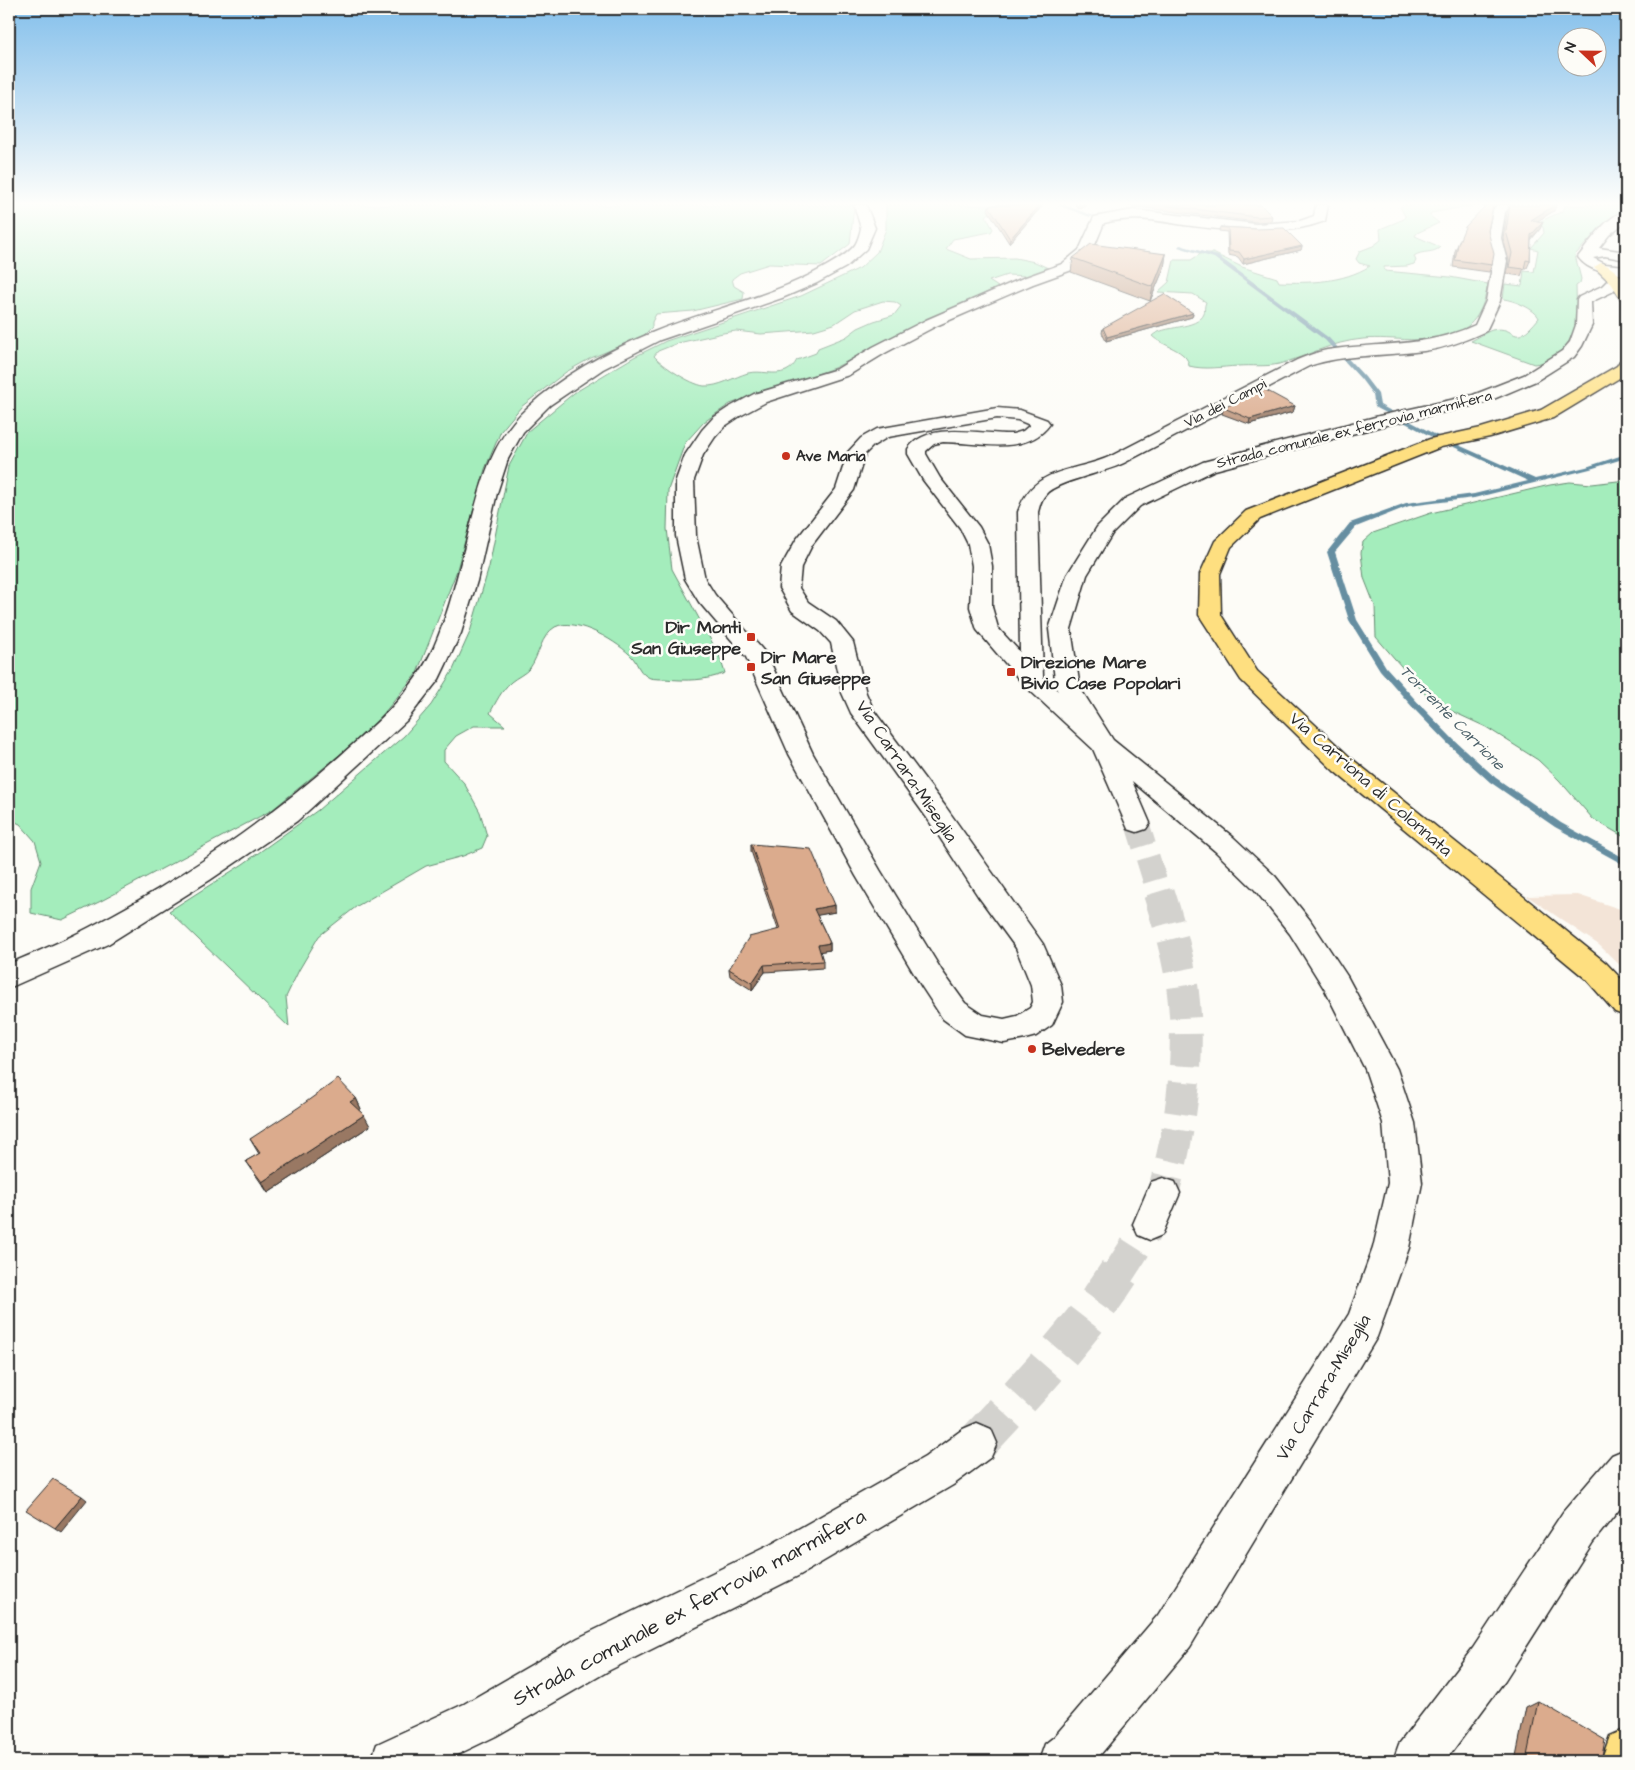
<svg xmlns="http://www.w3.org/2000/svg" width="1635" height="1770" viewBox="0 0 1635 1770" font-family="'Architects Daughter',sans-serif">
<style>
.built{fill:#f3e4d7}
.green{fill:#a4edbc;stroke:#688c74;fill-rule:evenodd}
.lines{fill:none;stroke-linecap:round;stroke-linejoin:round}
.stream{fill:#668ea1;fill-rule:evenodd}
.minor-tunnel-far2{stroke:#d3d2ce;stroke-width:24;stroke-dasharray:24 12;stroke-linecap:butt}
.minor-tunnel-far1{stroke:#d3d2ce;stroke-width:32;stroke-dasharray:32 16;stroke-linecap:butt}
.minor-tunnel{stroke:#d3d2ce;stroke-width:41;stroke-dasharray:41 21;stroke-linecap:butt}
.minor-casing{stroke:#2b2b2b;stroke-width:3}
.major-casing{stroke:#2b2b2b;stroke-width:3}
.minor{fill:#fdfcf7;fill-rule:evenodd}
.major{fill:#fedf80;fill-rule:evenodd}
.wall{fill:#bc9379;stroke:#2b2b2b}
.shaded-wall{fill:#997863;stroke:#2b2b2b}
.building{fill:#dbab8d;stroke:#2b2b2b}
.poi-dot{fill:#c8321e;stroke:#fdfcf7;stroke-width:2}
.labels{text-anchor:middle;stroke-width:5;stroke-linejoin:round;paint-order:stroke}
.far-street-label{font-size:15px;fill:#2b2b2b;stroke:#fdfcf7}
.far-poi-label{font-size:15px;font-weight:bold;fill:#2b2b2b;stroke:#fdfcf7;text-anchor:start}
.far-water-label{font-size:16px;font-style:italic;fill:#485d66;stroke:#fdfcf7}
.poi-label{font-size:18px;font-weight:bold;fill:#2b2b2b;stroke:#fdfcf7;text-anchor:start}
.street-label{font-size:18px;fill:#2b2b2b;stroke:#fdfcf7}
.near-street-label{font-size:21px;fill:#2b2b2b;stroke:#fdfcf7}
</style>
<rect width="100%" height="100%" fill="#fdfcf7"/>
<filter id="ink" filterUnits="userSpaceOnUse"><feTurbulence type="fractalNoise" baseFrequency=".02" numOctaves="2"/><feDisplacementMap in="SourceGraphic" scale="10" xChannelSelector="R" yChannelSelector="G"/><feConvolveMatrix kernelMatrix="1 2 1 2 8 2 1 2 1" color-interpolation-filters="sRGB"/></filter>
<g filter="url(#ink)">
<path class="built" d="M1578,895L1626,911V971L1599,945L1527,896Z"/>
<path class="green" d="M9,205H854L850,244L821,266L769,264L740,273L732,279L734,286L744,292L743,299L693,311L656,314L652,322V327L642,337L591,358L566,372L521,407L501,431L485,469L456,573L417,673L370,730L272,810L101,901L62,920L31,913V888L41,861L35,841L20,824L9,819Z
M886,205H999L986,216L993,229L991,232L953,239L946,249L971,259L1015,258L1035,262L1048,268L1028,276L1007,275L989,281L998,287L834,368L730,404L704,422L685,443L668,490L667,529L672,569L719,655L725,673C705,681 687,681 665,679C661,679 654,679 650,678C639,673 639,666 633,658C620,643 576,616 555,627C541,635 539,656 530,668C525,674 517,677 511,682C501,691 496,702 490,713L505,726H474L456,736L444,750V761L464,783L480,812L487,836L482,848L463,856L426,866L357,906L319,936L299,970L286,997L289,1027L169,911L243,864L318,810L404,736L431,705L453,670L470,632L489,567L509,466L528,431L574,393L634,357L666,341L801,296L860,268L877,252L886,229ZM883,301L895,302L901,306L894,315L874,321L858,328L846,337L818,348L816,353L797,360C794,365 792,368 786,371C774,376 761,370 748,373C734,377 719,387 704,386C690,384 663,366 654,356L658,351L678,343L723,333L736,331L761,334L814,330L834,324L855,310Z
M1405,205H1491L1470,206L1431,213L1430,216L1439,223L1417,233L1415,236L1440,247C1434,254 1422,250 1414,256L1416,261L1414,264L1407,266L1384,267L1385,271L1450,277L1488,284C1484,305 1478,323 1457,333C1428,346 1394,336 1363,339C1330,342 1309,356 1279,364C1266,367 1252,365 1238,366C1221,367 1205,370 1189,366C1188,350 1162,346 1152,336C1163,325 1197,330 1204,314C1205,311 1204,306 1206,302L1193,294L1158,292L1169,282L1174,260H1191L1202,253H1213L1242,267L1277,278L1279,282C1310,283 1342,283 1370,266L1359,263L1356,259L1360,251L1373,246L1381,240L1380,229L1404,219L1405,216L1400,207Z
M1566,205H1626V210L1589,240L1575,255L1581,279L1580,283L1576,286L1577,328L1565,347L1547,362L1534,364L1471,341C1478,338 1485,332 1492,330C1518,324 1511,352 1539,318C1535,309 1514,300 1503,299L1505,284L1522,286L1524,271L1534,272L1538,250L1531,248L1544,233L1543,227L1534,224L1561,212Z
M1626,480V838L1593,819L1559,780L1538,760L1486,727L1432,702L1376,637L1375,606L1364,578L1361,553L1363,542L1373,533L1431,513L1550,485L1570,482L1592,484Z"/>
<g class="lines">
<path class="stream" d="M1057,205H1064L1094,216L1090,217Z
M1180,245L1218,256L1329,338L1365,377L1378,394L1380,405L1436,435L1535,479L1586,467L1626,454V458L1590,469L1474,498L1409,506L1356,527L1335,552L1357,620L1386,667L1421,706L1454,740L1496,778L1561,823L1626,859V866L1555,827L1490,782L1448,744L1415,710L1380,670L1349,620L1327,552L1350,523L1406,503L1474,494L1528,481L1432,437L1375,407L1373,395L1361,379L1325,340L1214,258L1178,247Z"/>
<path class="minor-tunnel-far2" d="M1137,823L1159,894"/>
<path class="minor-tunnel-far1" d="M1159,893C1169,925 1179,959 1183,993C1191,1059 1181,1129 1163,1193
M1118,1274L1150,1224"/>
<path class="minor-tunnel" d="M977,1443C1027,1389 1079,1335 1119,1273"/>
<defs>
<path id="minor" d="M854,205H866L875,228L866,249L846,267L817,283L782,298L660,340L603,369L550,405L523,432L508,459L497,493L477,581L461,633L439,679L406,721L297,821L210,880L108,944L9,988V964C36,952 64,941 90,927C179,881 265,822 340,756C376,724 412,693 433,649C449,613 458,573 468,535C480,489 490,441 527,408C562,376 605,352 649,334C705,310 767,299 821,269C832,263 847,255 855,245C858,240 860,233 861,228Z
M1316,205H1328L1325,221C1279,238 1232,231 1184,225C1155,220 1133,216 1104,223L1092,252L1072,270L1033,284L936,326L885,353L849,375L766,402L740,416L725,426L715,437L703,455L694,480L696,536L705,579L715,595L767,655L813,754L880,870L942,971L965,1003L983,1015L1004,1019L1017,1016L1030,1008L1033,1002L1031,985L1016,948L978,896L927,818L851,713L842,693L831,643L820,631L792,611L779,588L781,567L796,540L836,489L848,452L861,438L877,429L997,408L1020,410L1047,420L1050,424C1027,457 976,442 943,442L934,444L926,451V454L940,478L979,527L988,544L992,566V607L998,628L1020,652L1018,512C1033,466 1073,473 1111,456L1297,360C1307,356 1317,352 1327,350C1379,342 1425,348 1475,325L1486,301L1493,261L1487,238L1493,210L1497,205H1512L1505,212L1501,238L1507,261L1500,301L1486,331C1467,340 1446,348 1424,351C1385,356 1345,354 1309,366L1124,463C1104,473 1057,481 1046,494C1041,499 1040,505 1038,512L1043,677L1058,691L1056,688L1049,629L1067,575L1097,527L1126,498L1203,462L1379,416L1473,395L1524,375L1562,351L1570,342L1576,325L1577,300L1579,297L1602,286L1611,277H1621L1623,280L1612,292L1591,302L1592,325L1582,346L1574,357L1536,381L1484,403L1382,426L1215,470L1140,506L1112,534L1087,575L1071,629L1080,688L1113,740L1233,837L1275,876L1310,920L1347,976L1397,1069L1415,1123L1422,1183L1409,1248L1377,1337L1190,1647L1095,1761H1039L1045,1744L1054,1737L1158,1615L1349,1314L1373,1248L1388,1183L1383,1123L1365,1069L1325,990L1290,934L1255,890L1215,851L1132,781L1150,823L1146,829L1137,832L1128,829L1093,749L1024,685L977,630L970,607L972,566L968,544L960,528L923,480L908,454V449C928,420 982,435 1013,434L1023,431L1030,425L1018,420L997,418L888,437L873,446L865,454L854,490L812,545L801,567L799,588L808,602L836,621L853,642L866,693L874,711L945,806L1043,944L1061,985L1063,1002L1052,1025L1036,1036L1025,1039L1004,1043L965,1035L943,1019L922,987L856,876L789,754L746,657L699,602L685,579L676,536V480L685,455L702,430L713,418L728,408L754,394L837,369L873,347L926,320L1023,278L1062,264L1079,250L1094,217L1133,210L1256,224L1300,221L1314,216Z
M1626,211V221L1609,235L1599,248L1626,252V260L1605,256L1593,258L1605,264L1626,266V274C1609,274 1589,272 1578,257C1590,242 1606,216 1626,211Z
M1163,1178L1175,1182L1180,1193L1162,1235L1150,1240L1138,1235L1133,1224L1151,1182Z
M977,1423L991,1429L997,1443L991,1457L953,1485L800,1575L610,1670L496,1736L444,1761H371L377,1744L464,1704L578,1638L770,1545L925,1457L963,1429Z
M1626,1449V1501L1593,1542L1505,1680L1445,1761H1393L1399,1744L1473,1648L1563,1512L1612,1455Z"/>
<path id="major" d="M1601,263C1609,265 1622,275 1626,284C1627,288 1626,295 1626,300L1621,299L1611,283L1594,267Z
M1626,359V374L1553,418L1490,437L1441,447L1260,519L1231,547L1220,574L1221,615L1257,671L1352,759L1606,963L1626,984V1016L1615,1012L1586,979L1334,771L1241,680L1199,615L1200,574L1215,541L1246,511L1430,439L1481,428L1541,410L1617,366L1620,361Z
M1626,1729V1761H1601L1610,1736Z"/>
</defs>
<use href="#minor" class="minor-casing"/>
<use href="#major" class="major-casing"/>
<use href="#minor" class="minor"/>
<use href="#major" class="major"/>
</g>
<path class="wall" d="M996,205H1043L1009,243L988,210L989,206Z
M1075,205H1086L1081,209Z
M1130,205H1261L1272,216L1271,221L1256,222L1129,206Z
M1486,205H1495L1493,208L1488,231L1492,265L1489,272L1453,267L1455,251L1458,244Z
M1509,206L1554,211L1537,221L1543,222L1540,229L1531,240L1530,261L1527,268H1524L1521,276L1507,274L1509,261L1503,238L1507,213Z
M1220,227L1256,229L1302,246L1301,250L1243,264L1238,257L1228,255L1227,232L1219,231Z
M1166,254L1164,268L1150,301L1071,272L1073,258Z
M1193,313L1192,317L1106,341L1102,333L1103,328Z
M1295,406L1293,412L1249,424L1222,414L1224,408Z
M751,844L835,905V912L817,915L830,943V950L820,951L823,961V968L765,972L752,990L730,976L729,969L778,929L751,851Z
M356,1098L361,1109L359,1110L370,1126L268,1193L246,1161L259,1154L250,1139Z
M1538,1701L1601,1761H1515L1526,1707Z"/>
<path class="shaded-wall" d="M1040,205H1043L1009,243L1010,239Z
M1081,205H1086L1081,209Z
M1555,205H1556L1554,211L1528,227L1531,220Z
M1543,222L1540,229L1528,242L1531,235Z
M1302,246L1301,250L1243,264L1244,259Z
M1166,254L1164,268L1150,301L1153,287Z
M1193,313L1192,317L1106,341L1107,337Z
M1295,406L1293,412L1249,424L1250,419Z
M835,905V912L814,916V909Z
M830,943V950L818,952V945Z
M764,965L765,972L752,990V983Z
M356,1098L361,1109L355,1113L350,1102Z
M364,1115L370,1126L268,1193L262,1182Z
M82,1496L87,1500L61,1532L55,1528Z"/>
<path class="building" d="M996,205H1040L1010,239L989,206Z
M1161,205H1261L1272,216L1257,217Z
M1486,205H1493L1488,231L1494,254L1492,265L1455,260L1458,244L1465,227Z
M1510,205H1555L1531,220L1543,222L1531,235L1530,261L1526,260L1524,269L1509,267L1512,253L1506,231Z
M1220,227L1256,229L1284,228L1302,246L1244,259L1239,252L1229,251L1228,228Z
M1091,244L1166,254L1153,287L1073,258Z
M1164,294L1193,313L1107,337L1103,328Z
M1262,388L1295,406L1250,419L1224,408Z
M751,844L811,849L835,905L814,909L830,943L818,945L823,961L764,965L752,983L729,969L749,937L780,929Z
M338,1079L356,1098L350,1102L364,1115L262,1182L246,1161L260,1153L250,1139L299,1107Z
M53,1479L82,1496L55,1528L26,1510Z
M1538,1701L1605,1740L1601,1761H1526Z"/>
</g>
<linearGradient id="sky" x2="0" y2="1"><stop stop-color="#83bfeb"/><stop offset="0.45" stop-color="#fefefb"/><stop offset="1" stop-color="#fefefb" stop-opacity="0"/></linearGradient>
<rect width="1635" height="453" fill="url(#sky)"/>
<g class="poi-dot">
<circle cx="786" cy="456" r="5"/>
<rect x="746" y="632" width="10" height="10" rx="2.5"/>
<rect x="746" y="662" width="10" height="10" rx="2.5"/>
<rect x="1006" y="667" width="10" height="10" rx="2.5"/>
<circle cx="1032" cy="1049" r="5"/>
</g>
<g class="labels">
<g class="far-street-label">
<text transform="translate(1225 403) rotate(-27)" y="5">Via dei Campi</text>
<text transform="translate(1354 429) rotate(-14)" y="5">Strada comunale ex ferrovia marmifera</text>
</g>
<g class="far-poi-label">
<text x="796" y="461">Ave Maria</text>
</g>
<g class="far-water-label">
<text transform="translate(1453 717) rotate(45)" y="6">Torrente Carrione</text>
</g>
<g class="poi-label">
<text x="741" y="633" text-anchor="end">Dir Monti<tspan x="741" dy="21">San Giuseppe</tspan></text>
<text x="761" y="663">Dir Mare<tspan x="761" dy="21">San Giuseppe</tspan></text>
<text x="1021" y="668">Direzione Mare<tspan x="1021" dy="21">Bivio Case Popolari</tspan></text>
<text x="1042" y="1055">Belvedere</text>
</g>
<g class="street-label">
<text transform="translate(907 771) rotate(56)" y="6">Via Carrara-Miseglia</text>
<text transform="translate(1371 784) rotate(41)" y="6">Via Carriona di Colonnata</text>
<text transform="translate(1323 1387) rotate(-59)" y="6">Via Carrara-Miseglia</text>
</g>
<g class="near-street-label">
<text transform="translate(689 1607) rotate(-28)" y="7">Strada comunale ex ferrovia marmifera</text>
</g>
</g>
<rect width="1635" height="1770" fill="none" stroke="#fdfcf7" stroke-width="30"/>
<rect x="15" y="15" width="1605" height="1740" fill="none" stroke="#2b2b2b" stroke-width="2" filter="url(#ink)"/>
<g transform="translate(1582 52) rotate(292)"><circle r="24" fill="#fdfcf7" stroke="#a9a8a5"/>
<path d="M0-4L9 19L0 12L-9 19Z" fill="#c8321e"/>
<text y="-8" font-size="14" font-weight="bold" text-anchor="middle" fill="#2b2b2b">N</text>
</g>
</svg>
